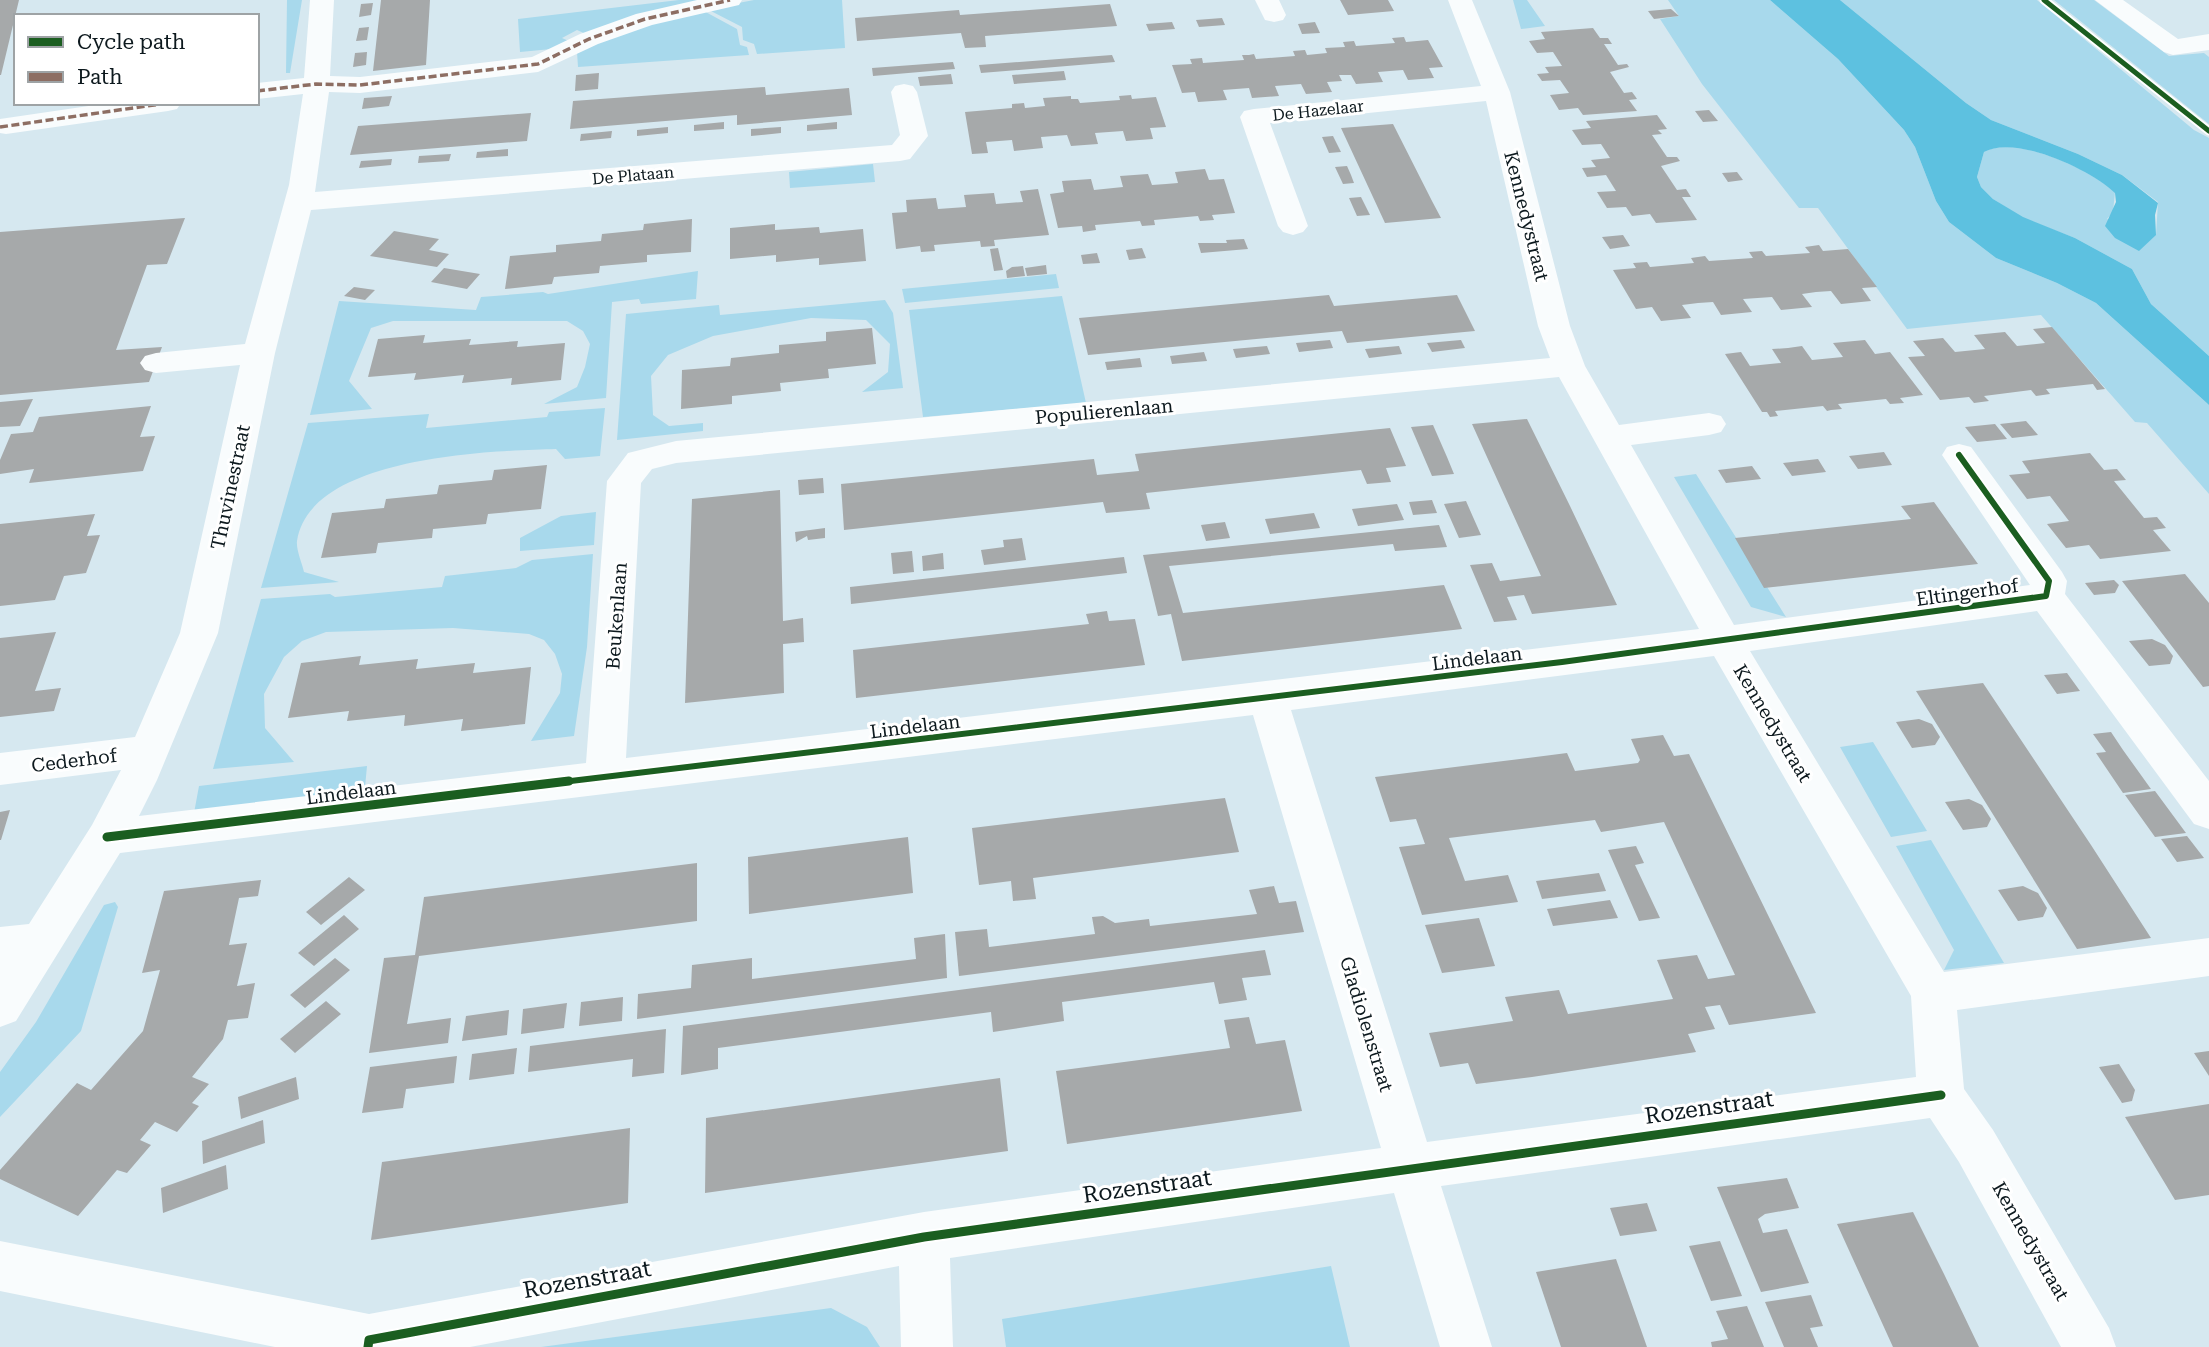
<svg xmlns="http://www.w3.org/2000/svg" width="2209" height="1347" viewBox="0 0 2209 1347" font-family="'Roboto Serif',serif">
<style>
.green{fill:#a8d9ec}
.water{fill:#5dc1e0}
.building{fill:#a6a9aa}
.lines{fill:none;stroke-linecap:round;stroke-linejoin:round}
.minor{fill:#f9fcfd;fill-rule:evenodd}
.quiet{stroke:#8d6e63;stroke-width:3.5;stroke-dasharray:8 3.5;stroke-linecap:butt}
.cycleway-far2-casing{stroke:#fff;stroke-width:9}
.cycleway-far1-casing{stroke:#fff;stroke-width:10}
.cycleway-casing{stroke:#fff;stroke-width:13}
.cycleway-far2{stroke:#1b5e20;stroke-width:5}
.cycleway-far1{stroke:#1b5e20;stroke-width:6}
.cycleway{stroke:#1b5e20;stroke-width:9}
.labels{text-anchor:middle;stroke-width:6;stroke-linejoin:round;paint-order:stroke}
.far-street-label{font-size:16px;fill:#0d191e;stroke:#fff}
.street-label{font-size:19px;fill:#0d191e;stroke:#fff}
.near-street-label{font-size:23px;fill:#0d191e;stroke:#fff}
</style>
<rect width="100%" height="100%" fill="#d6e8f0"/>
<path class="green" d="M287,0H302L290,73H286Z
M679,0H719L588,35L577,30L562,38L573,43L562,48L520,52L518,19Z
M754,0H842L845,48L757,54L754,44L743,40L742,27L707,9Z
M1513,0H1527L1545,26L1521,29Z
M1668,0H1770L1838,59L1904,130L1915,147L1936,201L1949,222L1996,258L2057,283L2096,303L2209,405V494L2147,423L2135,422L2041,315L1907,329L1818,208H1799L1702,84L1660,19L1679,16Z
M1840,0H2037L2194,130L2209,138V356L2151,304L2132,269L2075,238L2023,218L1993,199L1981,187L1977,177L1984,152C2015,134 2091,170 2115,192L2113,212L2107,219L2156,235L2158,202L2122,175L2078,154L1991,120L1966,103Z
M2054,0H2094L2169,56L2204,53L2209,57V124Z
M702,10L737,29L740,45L747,47L749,55L578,67L577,52L601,38Z
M873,164L875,182L790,188L789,172Z
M698,271L696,299L641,304L639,299L612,302L606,398L544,404L577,387L585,367L590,344L583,331L567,321H393L371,328L349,381L372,409L310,415L339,301L476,310L481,297L543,292L548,294Z
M1056,274L1059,288L905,303L902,289Z
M1062,296L1086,403L923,417L909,310Z
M885,300L893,313L903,388L862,392L888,372L890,344L866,320L811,318L713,336L668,355L651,376L653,415L669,426L703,423V431L617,440L626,314L719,305L720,315Z
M605,408L600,456L565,459L556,449C490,451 310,456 297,541C296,550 302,563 304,572L339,582L261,588L308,423L429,414L426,428L547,417L549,412Z
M1696,474L1786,617L1751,607L1674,477Z
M596,512L594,545L520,551V538L561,516Z
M593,554L587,647L574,736L531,741L560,693L562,674L555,654L544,640L529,634L453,628L326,632L302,641L284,657L264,694L265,728L294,762L213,769L261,599L330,594L335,597L442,587L445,576L516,568L532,560Z
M1873,742L1927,831L1891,837L1840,747Z
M367,766L365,787L351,796L194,813L199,786Z
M1931,840L2004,963L1944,970L1954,950L1896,846Z
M115,902L118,907L81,1031L0,1117V1072L36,1022L104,905Z
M1331,1266L1350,1347H1006L1002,1319Z
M831,1308L867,1327L880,1347H541Z"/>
<path class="water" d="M1770,0H1840L1966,103L1991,120L2078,154L2122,175L2158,203L2155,215L2156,235L2139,251L2115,238L2105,226L2116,202L2115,193C2091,170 2015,134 1984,152L1977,177L1981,187L1993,199L2023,217L2075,238L2132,269L2151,304L2209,356V405L2096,303L2057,283L1996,258L1949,222L1936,201L1915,147L1904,130L1838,59Z"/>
<path class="building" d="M0,0H19L1,75H0Z
M381,0H430L426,65L373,71Z
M1340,0H1388L1394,11L1348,15Z
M373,3L371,15L359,17L361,4Z
M1110,4L1117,26L985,36L986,47L965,48L961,33L857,41L855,18L959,10L960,15Z
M1671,9L1679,16L1654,19L1648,11Z
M1222,18L1225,25L1199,27L1196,20Z
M1172,22L1175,29L1149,31L1146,24Z
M1315,22L1320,33L1302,34L1298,24Z
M369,27L367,40L356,41L359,28Z
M1593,28L1600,38H1608L1612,44H1604L1618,65L1627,64L1629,67L1610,72L1624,93L1632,92L1635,96L1637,99L1629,100L1637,111L1583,115L1578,108L1559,110L1550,95L1569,93L1560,80L1542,81L1537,74L1549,73L1545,67L1562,66L1553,52L1537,53L1529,41L1545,39L1541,32Z
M1404,37L1406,42L1428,40L1443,67L1429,68L1434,78L1408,80L1403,70L1390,71L1378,72L1383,82L1356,84L1351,75H1339L1342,81L1327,82L1332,92L1306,94L1301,84L1275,86L1279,96L1252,98L1249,88L1223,90L1227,100L1198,102L1195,92L1182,93L1172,65L1192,64L1190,59L1202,58L1203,63L1244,60L1242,55H1249L1254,54L1256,59L1295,56L1293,51L1305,50L1307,55L1327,53L1325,48L1345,47L1343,42L1354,41L1356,46L1395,43L1392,38Z
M367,52L366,65L353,67L355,53Z
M1112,55L1115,62L981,73L979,65Z
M953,62L955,69L873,76L872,68Z
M1064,71L1066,80L1014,84L1012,75Z
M599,73L598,89L575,91L576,75Z
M951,74L953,84L920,86L918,77Z
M765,87L766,95L849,88L852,115L737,125V115L570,129L573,101Z
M1131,95L1132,99L1156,97L1166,127L1150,128L1153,139L1126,141L1123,131L1095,133L1098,144L1071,146L1067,135L1041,137L1043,148L1014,151L1012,140L986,142L988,153L972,154L965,112L1012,108V104L1024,103L1025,108L1045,106L1043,98L1071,96V99H1078L1080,103L1120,100L1119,96Z
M392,96L389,106L362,109L364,98Z
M1709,110L1718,121L1703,122L1695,111Z
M531,113L527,141L350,155L358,126Z
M1657,115L1667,129L1658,130L1662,134L1652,135L1667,157H1677L1680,161L1661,166L1677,190L1686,189L1691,197H1682L1697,220L1656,223L1650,214L1632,216L1626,207L1607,208L1597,192L1616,191L1606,175L1587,177L1582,168L1596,167L1591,160L1610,158L1601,144L1582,145L1572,130L1591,128L1586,121Z
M724,122V129L694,131V125Z
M837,122V129L807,131V125Z
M1393,124L1432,201L1441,218L1385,223L1341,128Z
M668,127V133L637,136V130Z
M781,127V133L751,136V129Z
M612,131L611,138L580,141L581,134Z
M1333,136L1341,152L1329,153L1322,137Z
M508,149V156L476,158L477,152Z
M451,154L449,161L418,163L419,156Z
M392,159L391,165L359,168L361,161Z
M1347,166L1351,175L1354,183L1343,184L1335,167Z
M1205,169L1209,180L1224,179L1235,213L1212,215L1214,220L1200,221L1198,216L1154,220L1155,225L1142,226L1140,221L1095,225L1096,230L1083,232L1082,226L1058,228L1050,194L1064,192L1062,181L1091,179L1094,190L1123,187L1120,176L1148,174L1152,185L1166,184L1178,183L1175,172Z
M1737,172L1743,180L1728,182L1722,173Z
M1038,189L1049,235L994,240L995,246L981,247L980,241L934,245L935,251L921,252L920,246L896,249L892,213L907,212L906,200L936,198L938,209L966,207L964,195L994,193L996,204L1023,202L1020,191Z
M1361,197L1370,215L1357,216L1349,198Z
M185,218L167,264L147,265L116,350L162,347L149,382L0,395V232Z
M692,219L691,252L647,255V262L600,266L599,273L554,277L552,284L505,289L510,256L556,252V245L601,241L602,234L643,230L644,224Z
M775,224V230L819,227L820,233L863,229L866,261L819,265V258L776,262V255L730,259V228Z
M394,231L439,239L429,250L449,254L437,267L370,256Z
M1623,235L1630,246L1610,249L1602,237Z
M1244,239L1248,249L1201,253L1198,243H1227L1226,240Z
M1819,245L1823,251L1848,249L1877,287L1862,288L1871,301L1841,304L1831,291L1816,292L1802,294L1812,307L1781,310L1772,297L1743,299L1752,312L1721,315L1713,302L1698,303L1682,305L1691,318L1661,321L1652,307L1636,309L1613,270L1636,268L1633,263L1647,262L1650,267L1694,263L1691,258L1705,256L1709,261L1753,258L1749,252L1762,251L1766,256L1810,253L1805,247Z
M998,248L1003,270L994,271L990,249Z
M1142,248L1146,258L1129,260L1126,250Z
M1097,253L1100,263L1083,264L1081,255Z
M1046,265L1047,274L1027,276L1025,268Z
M1023,266L1025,276L1007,278L1006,271L1012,267Z
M444,268L480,274L467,289L431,282Z
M354,287L375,290L365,300L344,296Z
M1329,295L1334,306L1457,295L1475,331L1347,343L1342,331L1088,355L1079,318Z
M2052,327L2105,389L2097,390L2093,384L2046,389L2050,394L2036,396L2031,390L1984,396L1989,401L1974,403L1969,397L1940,400L1908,357L1925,356L1913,341L1943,338L1955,352L1985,349L1974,335L2005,332L2017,346L2045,343L2033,329Z
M872,328L876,364L828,369L829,378L780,383L781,391L732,396V404L681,409L682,370L730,366L731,358L779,353V345L826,341V332Z
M425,335L423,343L471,339L469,345L518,341L517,347L565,343L561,380L511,385L512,378L462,383L464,375L414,380L416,373L368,377L378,339Z
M1330,340L1333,348L1299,352L1296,343Z
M1461,340L1465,348L1432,352L1427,343Z
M1865,340L1875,354L1890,352L1923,395L1900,398L1904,403L1890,404L1886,399L1838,404L1842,409L1831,410L1827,411L1823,406L1775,411L1778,416L1770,417L1767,412H1762L1725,354L1741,352L1750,366L1781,363L1772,349L1788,348L1802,346L1812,360L1843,357L1833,343Z
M1267,346L1270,354L1236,358L1233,349Z
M1399,346L1402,354L1369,358L1365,349Z
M1204,352L1207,361L1172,364L1170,356Z
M1140,358L1142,367L1107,370L1105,362Z
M33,399L20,426L0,427V402Z
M151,406L140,437L155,436L143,471L29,483L34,469L0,474V460L11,434L33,432L39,417Z
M1527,419L1570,506L1617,605L1532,614L1524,595L1507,597L1517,620L1494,622L1470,565L1492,563L1500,581L1541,576L1472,424Z
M2026,421L2038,435L2012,438L2000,424Z
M1995,424L2007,439L1977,442L1965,427Z
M1433,425L1447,457L1454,474L1432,476L1411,427Z
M1390,428L1406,466L1386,468L1391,482L1367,484L1361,470L1146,493L1150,509L1106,513L1103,502L844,530L841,484L1094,459L1097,475L1139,471L1135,454Z
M1884,452L1892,465L1858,469L1849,456Z
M2090,453L2104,470L2117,469L2126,480L2114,481L2144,518L2157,517L2166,528L2153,530L2171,551L2100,559L2089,545L2066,548L2047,524L2069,521L2050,496L2027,499L2009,475L2030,473L2022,461Z
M1818,459L1826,472L1792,476L1783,463Z
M547,465L541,509L488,514L486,524L433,529L432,538L378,543L376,553L321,558L332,513L384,508L386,499L437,494L439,485L492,480L494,470Z
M1752,466L1761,479L1726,483L1718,470Z
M823,478L824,493L799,495L798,480Z
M780,490L783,621L803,618L804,642L783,644L784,693L685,703L692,499Z
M1432,500L1437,513L1413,515L1409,502Z
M1466,501L1473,517L1481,535L1459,538L1444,504Z
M1934,502L1978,564L1764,588L1735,538L1911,519L1901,506Z
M1397,504L1404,520L1358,526L1352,509Z
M1314,513L1320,528L1270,534L1265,519Z
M95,514L87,536L100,535L86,573L64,576L55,600L0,606V524Z
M1225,522L1230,538L1206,541L1201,525Z
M1439,525L1447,547L1395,551L1393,544L1169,566L1183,613L1444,585L1462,629L1182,661L1171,614L1158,616L1143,555Z
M825,528V538L808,540L807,536L796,542L795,532Z
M1022,538L1026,560L984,565L981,550L1004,547L1003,540Z
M912,551L914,572L893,574L891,553Z
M943,553L944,569L923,571L922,556Z
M1124,557L1127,573L851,604L850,587Z
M2185,574L2209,603V686L2203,687L2122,581Z
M2114,580L2119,585L2115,593L2094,595L2085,583Z
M1107,611L1109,621L1135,619L1145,665L856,698L853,650L1089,624L1086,614Z
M56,632L35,691L61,688L54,711L0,717V638Z
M2152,639L2165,645L2173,656L2170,664L2149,666L2129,641Z
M361,656L359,665L418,659L416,669L475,663L473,673L531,667L525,724L461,731L463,719L404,726L405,715L347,721L349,711L288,718L301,663Z
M2067,673L2080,691L2057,694L2044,675Z
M1983,683L2091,845L2151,938L2077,949L1916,691Z
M1919,719L1932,724L1940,737L1935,745L1912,748L1896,722Z
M2111,732L2123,750L2151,789L2123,793L2096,753L2106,752L2093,734Z
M1663,735L1674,756L1689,754L1816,1013L1729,1025L1720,1005L1705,1007L1715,1029L1688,1034L1696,1052L1532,1077L1476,1084L1468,1063L1440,1067L1429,1033L1513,1021L1505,997L1559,990L1568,1014L1673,999L1657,960L1697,955L1708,979L1735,975L1664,822L1601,832L1595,820L1449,838L1465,881L1508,875L1518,902L1422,915L1399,847L1425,844L1416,819L1390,822L1375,777L1567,753L1575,771L1638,763L1640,760L1631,739Z
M2155,791L2186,833L2155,837L2125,795Z
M1225,798L1239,852L1033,878L1036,899L1013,901L1011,881L979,885L972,828Z
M1969,799L1982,805L1991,819L1987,827L1963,830L1945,802Z
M10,810L1,840H0V812Z
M2187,836L2204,858L2177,862L2161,839Z
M908,837L913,893L749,914L748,857Z
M1636,846L1644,863L1635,865L1660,918L1639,921L1608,850Z
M697,863V921L419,956L407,1024L451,1018L448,1043L369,1053L384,958L415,955L424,897Z
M1599,873L1606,891L1542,899L1536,881Z
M349,877L365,890L321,925L306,912Z
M261,880L258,896L239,898L229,945L247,943L237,986L255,983L248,1018L228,1020L223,1039L192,1077L209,1084L192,1103L199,1106L177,1132L155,1122L140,1140L151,1145L127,1173L117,1170L78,1216L0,1179V1170L77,1083L91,1090L143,1031L160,970L142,973L164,891Z
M1274,886L1279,903L1296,901L1304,932L959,976L955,932L987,929L989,947L1095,934L1092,917L1103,916L1115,923L1149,919L1150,926L1257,914L1249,890Z
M2023,886L2038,893L2047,908L2043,917L2018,921L1998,890Z
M1610,900L1618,918L1553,926L1547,909Z
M344,915L359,929L314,966L298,953Z
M1479,918L1495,966L1442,973L1425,925Z
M945,934L947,978L637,1019L638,994L691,988L692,965L752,958V979L916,959L914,938Z
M1265,950L1271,975L1242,978L1247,1000L1219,1004L1214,982L1115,995L1062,1002L1064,1021L993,1032L991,1012L718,1048V1069L681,1075L683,1026Z
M335,958L350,970L305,1008L290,995Z
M623,997L622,1021L579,1026L581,1002Z
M326,1001L341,1014L295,1053L280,1039Z
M567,1003L564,1028L521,1034L523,1009Z
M509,1010L507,1035L462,1041L466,1016Z
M1249,1017L1256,1044L1285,1040L1302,1111L1067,1144L1056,1071L1230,1048L1224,1020Z
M666,1029L664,1073L632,1077L633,1059L528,1072L530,1046Z
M517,1048L514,1074L469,1080L472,1054Z
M2209,1051V1076L2194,1053Z
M457,1056L454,1083L406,1089L403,1108L362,1113L370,1067Z
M2119,1064L2135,1090L2132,1101L2122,1103L2099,1067Z
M296,1077L299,1099L241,1119L238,1097Z
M1000,1078L1008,1151L705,1193L706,1118Z
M2209,1104V1195L2175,1200L2125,1117Z
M263,1120L265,1143L203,1164L202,1141Z
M630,1128L628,1203L371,1240L382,1162Z
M226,1165L228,1189L163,1213L161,1188Z
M1787,1178L1799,1208L1765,1214L1758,1219L1763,1233L1787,1229L1809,1283L1761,1292L1717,1187Z
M1647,1203L1657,1231L1620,1236L1610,1208Z
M1913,1212L1944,1274L1979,1347H1893L1837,1224Z
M1720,1241L1742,1296L1711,1301L1689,1246Z
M1616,1259L1647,1347H1561L1536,1272Z
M1811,1295L1823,1326L1810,1328L1818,1347H1784L1765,1302Z
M1747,1306L1764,1347H1712L1711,1342L1728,1339L1716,1311Z"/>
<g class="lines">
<path class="minor" d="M310,0H334L330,76L360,77L532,57L580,34L636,14L697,0H742L739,5L652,25L598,44L538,72L360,93L329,92L315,192L892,145L900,135L891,92L895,86L904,84L913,86L917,92L928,136L910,159L900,161L311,210L275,353L218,633L157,780L139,816L586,763L607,481L628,453L676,441L1550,358L1538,326L1486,101L1270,123L1308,226L1303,232L1293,235L1283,232L1278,226L1240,117L1244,111L1254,109L1481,86L1448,0H1472L1510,92L1570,326L1585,366L1619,425L1709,413L1721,416L1726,424L1721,432L1709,435L1631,445L1734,625L2030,585L1942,455L1947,447L1959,444L1971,447L2062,572L2067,581L2065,594L2209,781V829L2194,824L2037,611L1750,651L1944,972L2209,938V976L1957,1010L1964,1089L1993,1130L2109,1328L2116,1347H2061L1959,1162L1930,1118L1441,1186L1492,1347H1440L1394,1193L950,1258L953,1347H901L899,1266L470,1347H275L0,1291V1241L369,1314L924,1212L1381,1148L1253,715L120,853L16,1021L0,1027V927L29,924L92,825L121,770L0,785V753L135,737L180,633L240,365L156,373L145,370L140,363L145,356L156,353L245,344L289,185L303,94L257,99V83L304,78ZM1559,377L1699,629L626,758L641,483L652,469L676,463ZM1714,656L1911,996L1916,1077L1427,1142L1291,710Z
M1255,0H1279L1286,15L1283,20L1274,22L1265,20Z
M2095,0H2123L2178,39L2209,34V50L2173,55L2164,52Z
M109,103H181L177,109L168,111L6,134L0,133V119Z"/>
<path class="quiet" d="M257,91L316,84L360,85L538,64L589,39L645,19L730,0
M0,127L168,103"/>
<defs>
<path id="cycleway-far2" d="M2044,0L2209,131"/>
<path id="cycleway-far1" d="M554,783L1562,662L2046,596L2049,581L1959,455"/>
<path id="cycleway" d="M107,837L569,781
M368,1347L369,1340L924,1237L1941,1095"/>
</defs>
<use href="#cycleway-far2" class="cycleway-far2-casing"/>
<use href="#cycleway-far1" class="cycleway-far1-casing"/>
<use href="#cycleway" class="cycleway-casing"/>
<use href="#cycleway-far2" class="cycleway-far2"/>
<use href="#cycleway-far1" class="cycleway-far1"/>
<use href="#cycleway" class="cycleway"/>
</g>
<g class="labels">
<g class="far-street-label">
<text transform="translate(1318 110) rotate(-6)" y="6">De Hazelaar</text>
<text transform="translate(633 175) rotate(-5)" y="6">De Plataan</text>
</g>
<g class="street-label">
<text transform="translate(1527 216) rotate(76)" y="7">Kennedystraat</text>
<text transform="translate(1104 411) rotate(-5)" y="7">Populierenlaan</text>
<text transform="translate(230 487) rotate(-78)" y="7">Thuvinestraat</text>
<text transform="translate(1967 592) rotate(-8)" y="7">Eltingerhof</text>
<text transform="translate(616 616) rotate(-86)" y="7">Beukenlaan</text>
<text transform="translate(1477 658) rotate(-7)" y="7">Lindelaan</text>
<text transform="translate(1773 723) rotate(59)" y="7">Kennedystraat</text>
<text transform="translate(915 726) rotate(-7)" y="7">Lindelaan</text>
<text transform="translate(74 760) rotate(-7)" y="7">Cederhof</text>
<text transform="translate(351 792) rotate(-7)" y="7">Lindelaan</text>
<text transform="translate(1367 1024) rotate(73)" y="7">Gladiolenstraat</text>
<text transform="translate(2031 1241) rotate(60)" y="7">Kennedystraat</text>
</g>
<g class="near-street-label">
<text transform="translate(1709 1107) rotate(-8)" y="8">Rozenstraat</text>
<text transform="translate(1147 1186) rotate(-8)" y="8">Rozenstraat</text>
<text transform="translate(587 1279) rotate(-10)" y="8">Rozenstraat</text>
</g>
</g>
<rect x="14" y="14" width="245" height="91" fill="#ffffff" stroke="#9ea3a5" stroke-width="2"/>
<rect x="28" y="37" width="35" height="10" fill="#1b5e20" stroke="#9ea3a5" stroke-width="2"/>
<text x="77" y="49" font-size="21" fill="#0d191e">Cycle path</text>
<rect x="28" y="72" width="35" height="10" fill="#8d6e63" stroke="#9ea3a5" stroke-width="2"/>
<text x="77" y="84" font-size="21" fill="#0d191e">Path</text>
</svg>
